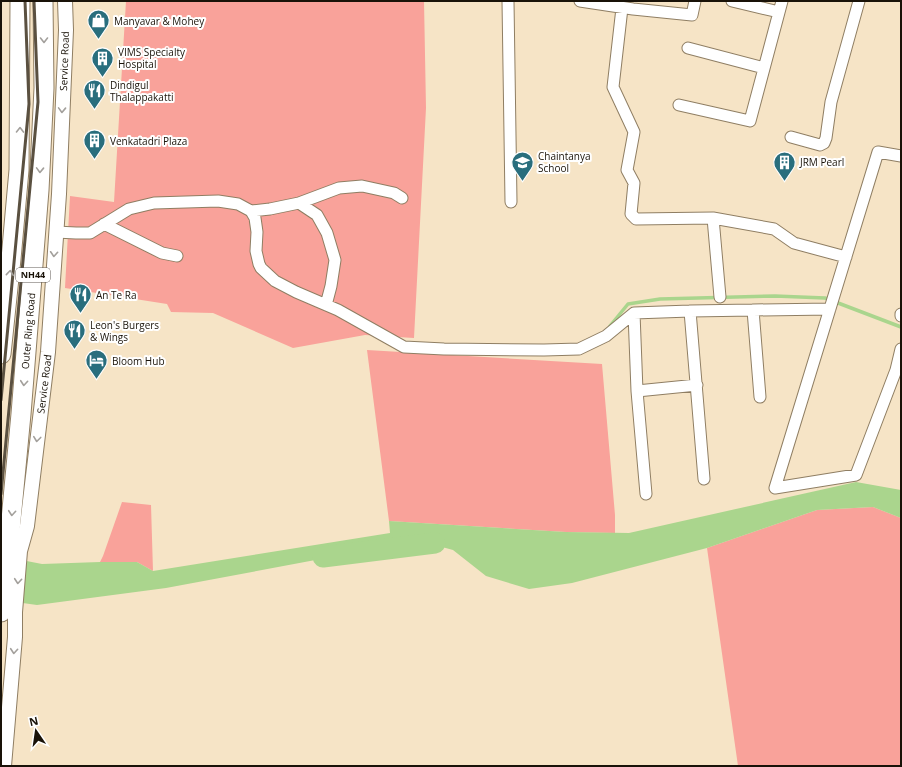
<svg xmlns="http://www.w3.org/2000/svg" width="902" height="767" viewBox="0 0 902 767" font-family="'Open Sans',sans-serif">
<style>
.green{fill:#f9a29a}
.water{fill:#aad58d}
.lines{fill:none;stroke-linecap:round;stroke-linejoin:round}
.stream{stroke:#aad58d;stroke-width:3.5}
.river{stroke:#aad58d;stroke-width:21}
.minor-casing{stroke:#8f7e63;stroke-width:13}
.tertiary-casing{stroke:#8f7e63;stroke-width:16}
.trunk-casing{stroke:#8f7e63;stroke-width:21}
.minor{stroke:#fff;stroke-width:11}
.tertiary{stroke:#fff;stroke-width:14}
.trunk{stroke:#fff;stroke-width:19}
.rail{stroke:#5a5040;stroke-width:3}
.oneway{stroke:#a3a09c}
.labels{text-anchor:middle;stroke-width:4;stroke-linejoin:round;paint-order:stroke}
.shield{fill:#fff;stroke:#5e5952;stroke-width:1}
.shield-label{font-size:9px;font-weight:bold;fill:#191208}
.poi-label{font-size:10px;fill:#191208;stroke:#fff;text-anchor:start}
.street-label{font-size:10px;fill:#191208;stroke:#fff}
</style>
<rect width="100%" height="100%" fill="#f6e4c6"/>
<path class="green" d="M126,1H424L426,108L414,338L365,335L293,348L213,313L171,312L167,304L65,288L70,196L114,202Z
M367,350L602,364L615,515V533L566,532L389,521Z
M122,502L151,505L153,571L137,562H100L103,556Z
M873,507L901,518V766H738L707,548L817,510Z"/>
<path class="water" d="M856,482L901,490V518L873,507L817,510L707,548L572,583L529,589L486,576L453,550L431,544L374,549L166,588L37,605L1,600V556L42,564L100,562H137L153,571L390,533L389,521L566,532L629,533Z"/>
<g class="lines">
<path class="stream" d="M610,326L628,304L660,299L775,296L825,298L901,327"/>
<path class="river" d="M323,557L435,543"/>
<defs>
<path id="minor" d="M508,1L511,202
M580,1L633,9L692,15L695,1
M732,1L779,12
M622,8L613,87L634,132L627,170L634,183L631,214L636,219L713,218L720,297
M688,48L764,68
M679,105L750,121L782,1
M791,137L820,145L824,143L826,138L831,102L859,1
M901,156L878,152L775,488L856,475L896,370L901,349
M299,203L317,215L327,233L335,260L331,286L326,305
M251,211L270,209L299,203L339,188L362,186L394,193L402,198
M713,218L774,229L794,243L846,257
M104,224L162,253L177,256
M56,232L76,233H90L129,209L154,203L218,201L238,204L251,211L255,218L257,232L256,251L259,264L261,268L275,281L296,292L338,310L404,347L444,349L544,350L579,349L606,336L634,313
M753,310L760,397
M901,314V316
M637,391L697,385
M704,479L690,311L753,310L830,309
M646,494L637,391L634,313L690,311"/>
<path id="tertiary" d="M4,766L15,637V612L20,551L27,526L48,352L59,194L66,30L65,1"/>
<path id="trunk" d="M1,354L11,259L19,170L20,1
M1,612L9,541L21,414L39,190L44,88L43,1"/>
</defs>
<use href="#minor" class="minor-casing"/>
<use href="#tertiary" class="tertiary-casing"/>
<use href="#trunk" class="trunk-casing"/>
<use href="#minor" class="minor"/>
<use href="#tertiary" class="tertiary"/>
<use href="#trunk" class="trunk"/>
<path class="rail" d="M1,400L29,104L25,1
M1,494L38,102L34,1"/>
</g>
<defs><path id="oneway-chevron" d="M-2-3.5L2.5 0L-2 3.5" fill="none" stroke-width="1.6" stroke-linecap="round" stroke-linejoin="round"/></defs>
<g class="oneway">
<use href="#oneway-chevron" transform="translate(44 40) rotate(90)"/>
<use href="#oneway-chevron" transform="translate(62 110) rotate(92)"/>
<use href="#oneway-chevron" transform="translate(20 130) rotate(-89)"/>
<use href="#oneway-chevron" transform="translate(40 170) rotate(92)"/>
<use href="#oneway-chevron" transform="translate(54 254) rotate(94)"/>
<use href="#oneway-chevron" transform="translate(10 273) rotate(-84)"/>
<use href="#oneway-chevron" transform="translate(24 383) rotate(95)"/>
<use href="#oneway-chevron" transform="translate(37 439) rotate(97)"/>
<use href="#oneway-chevron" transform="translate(12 513) rotate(95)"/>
<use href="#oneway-chevron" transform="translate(18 581) rotate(95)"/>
<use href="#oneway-chevron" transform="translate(14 651) rotate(95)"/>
</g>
<defs>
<symbol id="shop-pin" viewBox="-11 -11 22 30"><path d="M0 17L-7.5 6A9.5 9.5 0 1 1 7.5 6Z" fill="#296e7d" stroke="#fff"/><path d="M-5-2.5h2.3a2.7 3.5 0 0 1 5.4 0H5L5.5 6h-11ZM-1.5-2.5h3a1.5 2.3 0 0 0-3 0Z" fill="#fff"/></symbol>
<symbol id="building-pin" viewBox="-11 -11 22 30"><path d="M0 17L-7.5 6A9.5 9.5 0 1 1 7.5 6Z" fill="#296e7d" stroke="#fff"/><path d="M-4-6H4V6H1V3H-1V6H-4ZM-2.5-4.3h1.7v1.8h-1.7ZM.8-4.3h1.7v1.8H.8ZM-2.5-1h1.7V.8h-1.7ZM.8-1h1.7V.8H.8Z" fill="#fff"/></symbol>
<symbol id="restaurant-pin" viewBox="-11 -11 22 30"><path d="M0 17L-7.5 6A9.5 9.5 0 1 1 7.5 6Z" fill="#296e7d" stroke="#fff"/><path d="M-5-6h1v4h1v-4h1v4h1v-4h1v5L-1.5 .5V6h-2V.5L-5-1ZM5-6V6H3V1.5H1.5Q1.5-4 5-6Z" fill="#fff"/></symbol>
<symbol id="school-pin" viewBox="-11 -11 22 30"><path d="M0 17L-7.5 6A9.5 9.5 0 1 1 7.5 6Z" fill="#296e7d" stroke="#fff"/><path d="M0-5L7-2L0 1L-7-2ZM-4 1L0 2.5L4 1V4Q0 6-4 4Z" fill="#fff"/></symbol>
<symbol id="hotel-pin" viewBox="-11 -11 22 30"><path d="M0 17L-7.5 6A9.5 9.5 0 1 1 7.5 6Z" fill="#296e7d" stroke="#fff"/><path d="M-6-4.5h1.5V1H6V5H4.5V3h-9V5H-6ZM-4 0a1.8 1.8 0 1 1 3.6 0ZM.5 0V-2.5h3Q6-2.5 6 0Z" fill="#fff"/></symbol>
</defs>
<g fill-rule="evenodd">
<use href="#shop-pin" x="86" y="8" width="25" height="34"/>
<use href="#building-pin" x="90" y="46" width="25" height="34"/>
<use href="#restaurant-pin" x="82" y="78" width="25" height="34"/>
<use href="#building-pin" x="82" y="128" width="25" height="34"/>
<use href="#school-pin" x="510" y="150" width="25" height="34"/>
<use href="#building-pin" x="772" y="150" width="25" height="34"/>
<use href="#restaurant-pin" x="68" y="282" width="25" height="34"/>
<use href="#restaurant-pin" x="62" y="318" width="25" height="34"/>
<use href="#hotel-pin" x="84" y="348" width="25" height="34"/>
</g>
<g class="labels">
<rect class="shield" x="16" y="268" width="34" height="14" rx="3"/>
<g class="shield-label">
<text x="33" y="278">NH44</text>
</g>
<g class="poi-label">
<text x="114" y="25">Manyavar &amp; Mohey</text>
<text x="118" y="56">VIMS Specialty<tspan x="118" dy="12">Hospital</tspan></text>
<text x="110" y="89">Dindigul<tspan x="110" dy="12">Thalappakatti</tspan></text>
<text x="110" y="145">Venkatadri Plaza</text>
<text x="538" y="160">Chaintanya<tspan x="538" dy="12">School</tspan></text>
<text x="800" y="166">JRM Pearl</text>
<text x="96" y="299">An Te Ra</text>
<text x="90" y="329">Leon's Burgers<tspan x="90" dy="12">&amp; Wings</tspan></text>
<text x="112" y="365">Bloom Hub</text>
</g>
<g class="street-label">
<text transform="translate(64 61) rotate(-88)" y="4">Service Road</text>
<text transform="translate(28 331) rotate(-85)" y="4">Outer Ring Road</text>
<text transform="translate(44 384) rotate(-83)" y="4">Service Road</text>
</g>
</g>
<rect width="902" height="767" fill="none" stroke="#191208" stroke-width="4"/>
<g transform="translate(36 731) rotate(347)" stroke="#ffffff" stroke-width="3" paint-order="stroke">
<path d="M0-3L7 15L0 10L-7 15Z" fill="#191208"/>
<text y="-6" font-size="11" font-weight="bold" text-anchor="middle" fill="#191208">N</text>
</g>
</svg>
